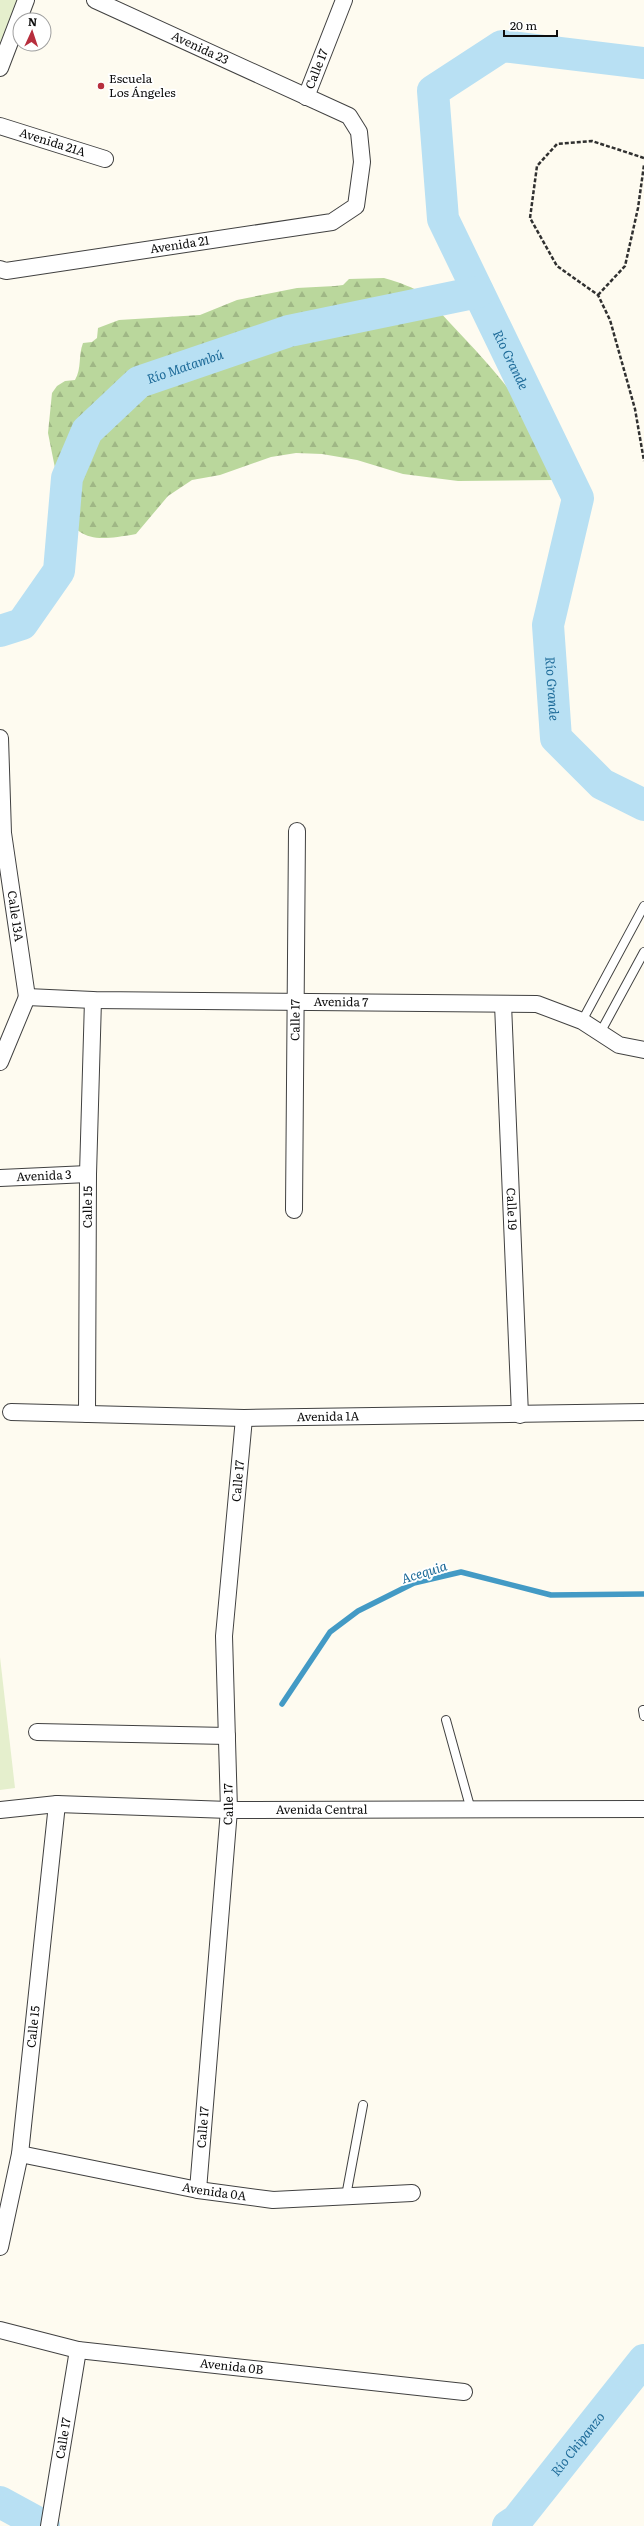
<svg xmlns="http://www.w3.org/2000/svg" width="644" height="2526" viewBox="0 0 644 2526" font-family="Literata,serif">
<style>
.forest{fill:url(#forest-firs)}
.pitch{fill:#e5efcd}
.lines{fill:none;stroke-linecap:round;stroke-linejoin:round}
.stream{stroke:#439ac5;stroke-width:5.5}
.river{stroke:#b8e0f3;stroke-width:32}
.service-casing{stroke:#414141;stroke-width:10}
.minor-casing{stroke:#414141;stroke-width:18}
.path{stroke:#303030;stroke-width:2.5;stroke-dasharray:4 2;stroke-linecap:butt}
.service{stroke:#fff;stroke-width:8}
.minor{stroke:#fff;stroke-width:16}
.poi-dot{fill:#b72e3d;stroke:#fff;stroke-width:1.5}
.labels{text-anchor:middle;stroke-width:4;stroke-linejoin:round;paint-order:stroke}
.street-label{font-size:12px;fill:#0e0e0e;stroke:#fff}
.poi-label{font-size:12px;fill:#0e0e0e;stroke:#fff;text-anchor:start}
.water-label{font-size:13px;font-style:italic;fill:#1e6b99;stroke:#fff}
</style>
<defs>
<pattern id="forest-firs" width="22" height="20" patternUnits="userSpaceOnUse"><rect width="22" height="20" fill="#bad79c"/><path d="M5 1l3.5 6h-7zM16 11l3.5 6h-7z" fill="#9fb785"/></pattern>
</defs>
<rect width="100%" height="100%" fill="#fefbf0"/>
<path class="forest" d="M384,278C401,283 431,292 439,311C479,355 522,395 546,451C550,460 556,470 555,480L458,481L403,474L357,460L322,454L296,453L271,457L220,475L192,480L168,496L136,534C91,542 82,541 54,505L55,468L48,433L52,393L57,386L65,381L75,380C82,368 78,356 83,343L92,342L97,338L98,328L119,320L200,315L237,300L297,288L335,286L343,285L349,279Z"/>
<path class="pitch" d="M0,0H19L0,50Z
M0,1657L15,1788L0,1790Z"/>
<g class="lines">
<path class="stream" d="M282,1704L330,1632L358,1611L414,1583L461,1572L551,1595L644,1594"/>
<g class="river">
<path id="s1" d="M644,63L502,46L433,91L443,219L578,498L548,625L556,738L602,784L644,805"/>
<path id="s2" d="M0,631L22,624L59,571L67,478L87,431L139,382L289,331L478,292"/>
<path d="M0,2502L44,2526"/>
<path id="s3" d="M508,2526L517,2520L644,2360"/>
</g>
<defs>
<path id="service" d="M582,1021L644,906
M600,1033L644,952
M643,1710L644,1716
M446,1720L471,1810
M346,2196L363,2105"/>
<g id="minor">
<path d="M0,68L26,0"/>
<path id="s4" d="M306,97L344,0"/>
<path id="s5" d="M0,126L105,159"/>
<path id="s6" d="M0,269L6,271L332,222L356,206L362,162L359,132L349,116L95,0"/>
<path id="s7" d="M0,738L3,833L27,997"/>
<path id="s8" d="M27,997L93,1000L537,1004L582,1021L619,1045L644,1050"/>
<path id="s9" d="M503,1004L520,1415"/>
<path d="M0,1062L27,997"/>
<path id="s10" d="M0,1178L88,1174"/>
<path id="s11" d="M294,1210L297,831"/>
<path id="s12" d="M11,1412L244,1418L644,1412"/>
<path id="s13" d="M87,1414L88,1174L93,1000"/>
<path d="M37,1732L227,1736"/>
<path id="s14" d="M0,1810L57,1804L229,1810L644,1809"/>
<path id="s15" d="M20,2154L198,2190L273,2200L412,2193"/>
<path id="s16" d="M198,2190L229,1810L224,1636L244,1418"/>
<path id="s17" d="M0,2247L20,2154L57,1804"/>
<path id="s18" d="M0,2330L78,2350L464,2392"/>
<path id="s19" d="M49,2526L78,2350"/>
</g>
</defs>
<use href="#service" class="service-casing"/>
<use href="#minor" class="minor-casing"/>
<path class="path" d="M644,158L592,141L557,144L537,166L530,218L557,266L598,295L610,320L635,409L644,461
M598,295L625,266L638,208L644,165"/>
<use href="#service" class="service"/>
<use href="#minor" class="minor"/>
</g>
<circle class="poi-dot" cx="101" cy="86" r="4"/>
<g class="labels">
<g class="street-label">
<text transform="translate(200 48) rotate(25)" y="4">Avenida 23</text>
<text dy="4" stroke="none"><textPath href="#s4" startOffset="30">Calle 17</textPath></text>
<text dy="4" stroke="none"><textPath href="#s5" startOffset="55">Avenida 21A</textPath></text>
<text dy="4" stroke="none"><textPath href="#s6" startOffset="182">Avenida 21</textPath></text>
<text dy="4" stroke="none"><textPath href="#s7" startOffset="179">Calle 13A</textPath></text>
<text dy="4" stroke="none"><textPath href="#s8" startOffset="314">Avenida 7</textPath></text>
<text dy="4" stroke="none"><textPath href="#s11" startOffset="190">Calle 17</textPath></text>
<text dy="4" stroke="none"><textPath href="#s10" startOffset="44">Avenida 3</textPath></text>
<text dy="4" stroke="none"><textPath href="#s13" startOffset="207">Calle 15</textPath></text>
<text dy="4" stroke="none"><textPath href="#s9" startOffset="205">Calle 19</textPath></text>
<text dy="4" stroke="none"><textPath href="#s12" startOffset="317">Avenida 1A</textPath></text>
<text dy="4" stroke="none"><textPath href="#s16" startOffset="711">Calle 17</textPath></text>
<text dy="4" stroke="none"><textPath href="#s16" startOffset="387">Calle 17</textPath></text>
<text dy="4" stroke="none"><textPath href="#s14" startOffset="322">Avenida Central</textPath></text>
<text dy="4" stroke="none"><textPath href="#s17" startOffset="223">Calle 15</textPath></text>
<text dy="4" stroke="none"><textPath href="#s16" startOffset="63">Calle 17</textPath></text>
<text dy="4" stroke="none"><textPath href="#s15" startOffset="198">Avenida 0A</textPath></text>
<text dy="4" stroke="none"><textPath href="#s18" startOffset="235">Avenida 0B</textPath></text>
<text dy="4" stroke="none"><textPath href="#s19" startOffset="89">Calle 17</textPath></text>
</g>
<g class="poi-label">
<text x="109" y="83">Escuela<tspan x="109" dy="14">Los Ángeles</tspan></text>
</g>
<g class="water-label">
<text dy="5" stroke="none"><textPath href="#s1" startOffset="510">Río Grande</textPath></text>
<text dy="5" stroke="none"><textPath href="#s2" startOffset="352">Río Matambú</textPath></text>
<text dy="5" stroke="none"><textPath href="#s1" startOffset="858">Río Grande</textPath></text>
<text transform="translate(424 1572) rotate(-17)" y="5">Acequia</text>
<text dy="5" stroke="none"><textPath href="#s3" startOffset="108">Río Chipanzo</textPath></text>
</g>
</g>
<g transform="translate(32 32) rotate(3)"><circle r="19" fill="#ffffff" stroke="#9f9f9f"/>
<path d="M0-3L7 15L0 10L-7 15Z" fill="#b72e3d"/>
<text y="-6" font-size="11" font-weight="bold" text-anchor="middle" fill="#0e0e0e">N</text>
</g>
<path d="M504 30v6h53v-6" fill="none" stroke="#0e0e0e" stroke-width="2"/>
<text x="510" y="30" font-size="12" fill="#0e0e0e" stroke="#ffffff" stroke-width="3" paint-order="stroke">20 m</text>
</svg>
